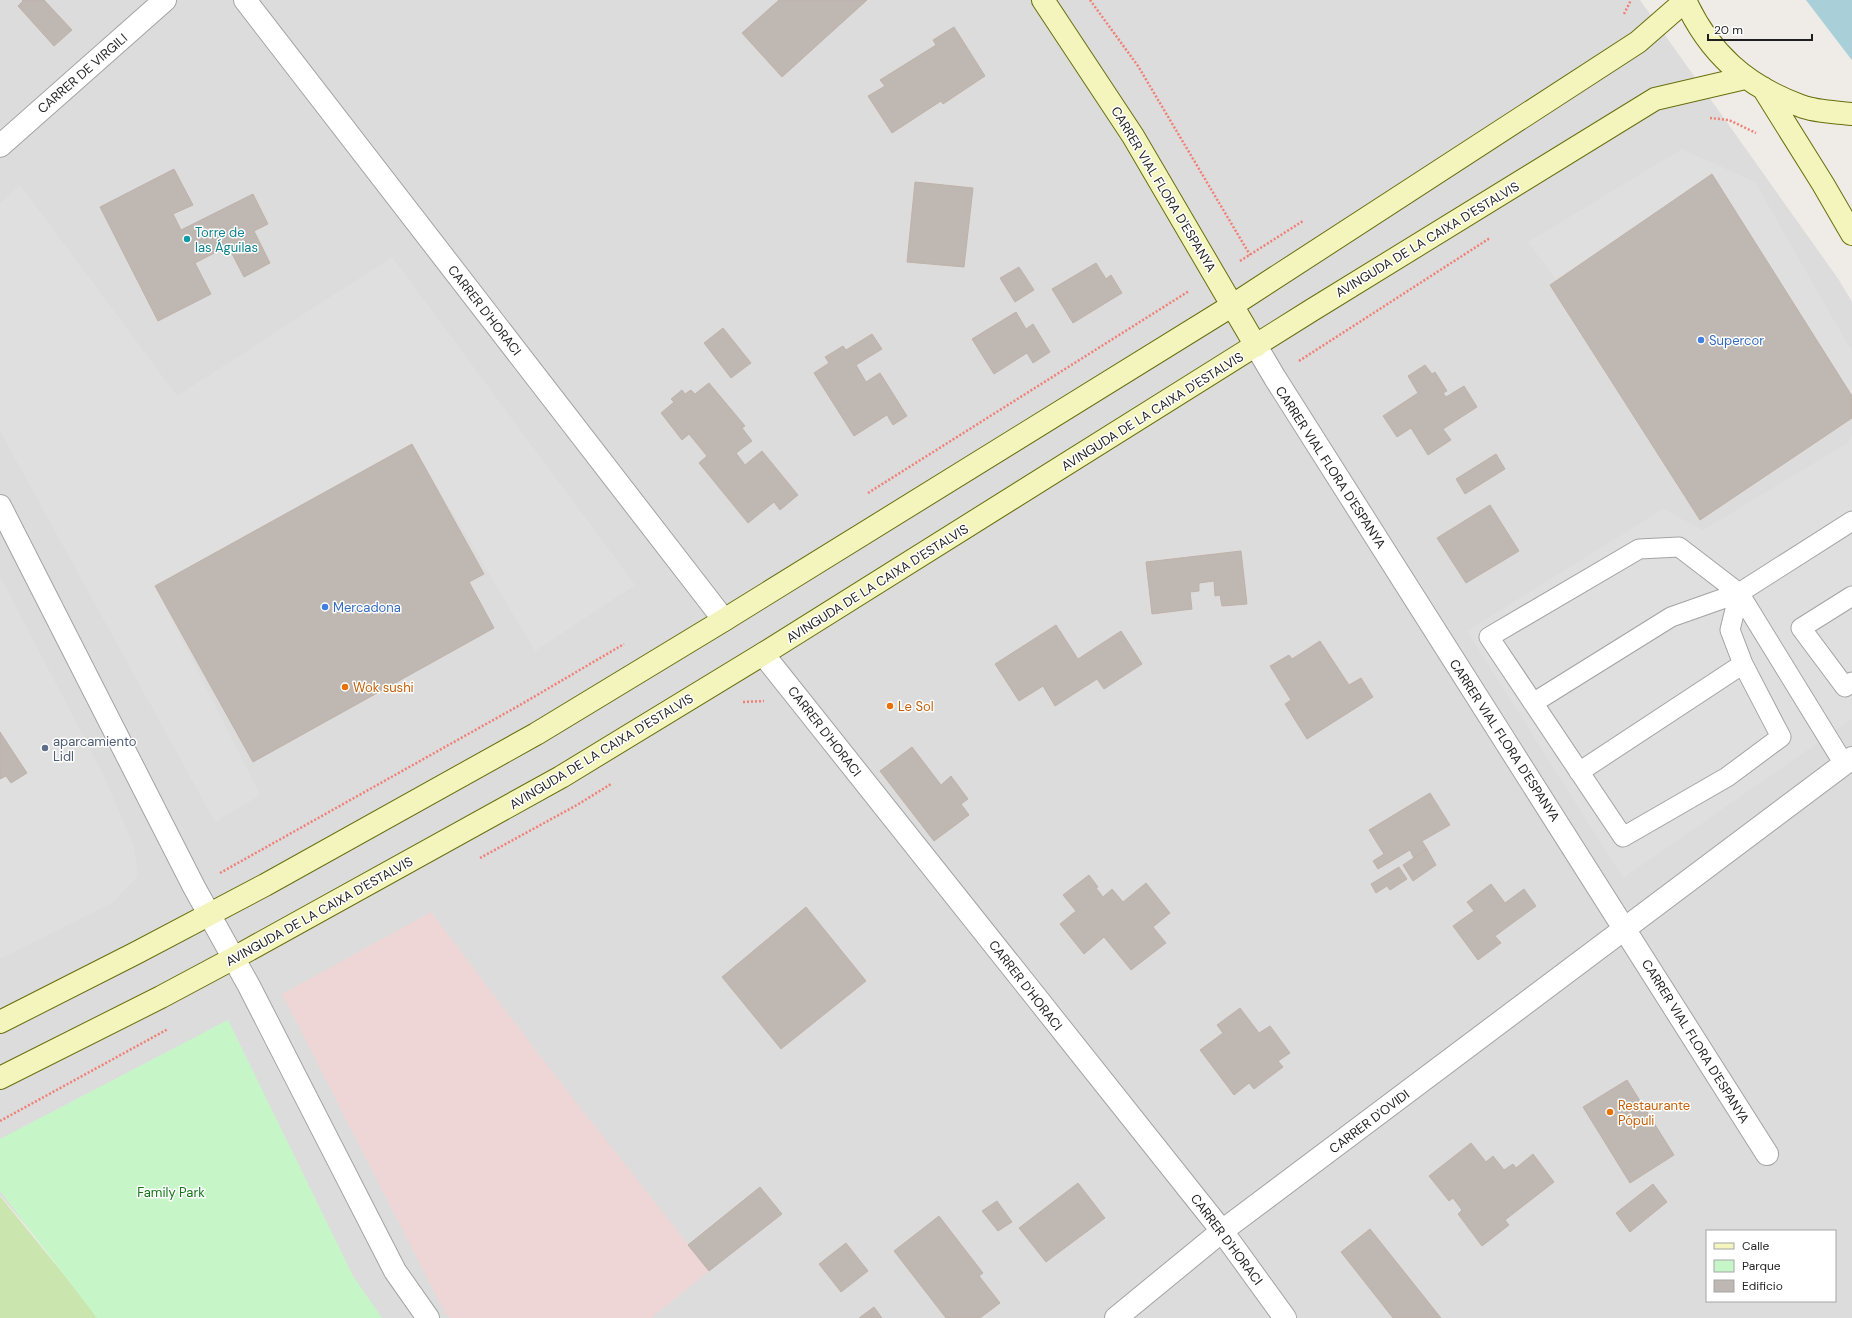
<svg xmlns="http://www.w3.org/2000/svg" width="1852" height="1318" viewBox="0 0 1852 1318" font-family="'DM Sans',sans-serif">
<style>
.residential{fill:#dddcdc;fill-rule:evenodd}
.commercial{fill:#eed6d6}
.grass{fill:#cbe5af}
.park{fill:#c6f6c8}
.parking{fill:#dfdfdf}
.water{fill:#a9d0d9}
.building{fill:#bfb7b2;stroke:#bfb2a9}
.lines{fill:none;stroke-linecap:round;stroke-linejoin:round}
.lane-casing{stroke:#a3a3a3;stroke-width:21}
.street-casing{stroke:#a3a3a3;stroke-width:24}
.secondary-casing{stroke:#676f0d;stroke-width:24}
.path{stroke:#f07f75;stroke-width:2.5;stroke-dasharray:2 2;stroke-linecap:butt}
.lane{stroke:#fff;stroke-width:19}
.street{stroke:#fff;stroke-width:22}
.secondary{stroke:#f4f5bd;stroke-width:22}
.culture-dot{fill:#0f9aa8;stroke:#fff;stroke-width:1.5}
.shop-dot{fill:#3f7fe0;stroke:#fff;stroke-width:1.5}
.food-dot{fill:#e8710a;stroke:#fff;stroke-width:1.5}
.service-dot{fill:#5c6f8a;stroke:#fff;stroke-width:1.5}
.labels{text-anchor:middle;stroke-width:3;stroke-linejoin:round;paint-order:stroke}
.street-label{font-size:13px;fill:#1f1f1f;stroke:#fff}
.culture-label{font-size:13px;fill:#0d838f;stroke:#fff;text-anchor:start}
.shop-label{font-size:13px;fill:#366cbe;stroke:#fff;text-anchor:start}
.food-label{font-size:13px;fill:#c56008;stroke:#fff;text-anchor:start}
.service-label{font-size:13px;fill:#4e5e75;stroke:#fff;text-anchor:start}
.park-label{font-size:13px;fill:#137619;stroke:#fff}
</style>
<rect width="100%" height="100%" fill="#efebe6"/>
<path class="residential" d="M0,0H1640L1839,280L1852,302V1318H104L0,1195ZM1707,1231H1835V1301H1707Z"/>
<path class="commercial" d="M431,912L550,1069L709,1271L651,1318H450L445,1313L282,994Z"/>
<path class="grass" d="M0,1196L99,1318H0Z"/>
<path class="park" d="M228,1020L353,1276L382,1318H97L0,1191V1139Z"/>
<path class="parking" d="M1682,149L1755,182L1852,352V396L1712,175L1557,281L1528,242Z
M20,185L177,396L392,257L635,585L535,651L412,444L155,586L260,795L215,822L0,431V203Z
M1852,435V719L1623,878L1467,631L1663,509L1703,530L1849,442Z
M0,576L103,774L134,847L138,876L112,903L0,959Z"/>
<path class="water" d="M1806,0H1852V60L1851,59Z"/>
<path class="building" d="M22,0H44L72,30L54,46L18,6L23,1Z
M779,0H867L782,77L742,33Z
M954,27L985,76L943,104L941,101L892,133L868,96L885,86L880,80L936,45L933,40Z
M174,169L193,205L173,214L181,230L253,194L268,224L254,231L270,263L244,277L228,246L195,263L211,294L158,321L100,207Z
M1712,174L1852,396V418L1700,520L1550,285Z
M915,182L973,188L964,267L907,262Z
M1096,263L1106,279L1111,275L1122,293L1073,323L1052,289Z
M1019,267L1034,290L1015,302L1000,278Z
M1016,312L1026,329L1033,324L1050,352L1033,363L1027,353L994,374L972,339Z
M723,328L751,363L731,378L704,343Z
M872,334L882,349L856,365L866,382L880,373L907,416L893,425L887,415L854,436L814,373L829,363L825,357L843,346L846,350Z
M1425,365L1432,374L1435,372L1447,391L1443,393L1446,397L1464,386L1477,407L1443,429L1451,440L1428,455L1411,428L1397,437L1383,416L1418,393L1408,376Z
M709,383L745,426L742,428L752,441L736,453L745,465L762,451L798,495L780,510L774,502L748,523L699,463L707,456L689,434L682,440L661,413L674,402L671,399L682,390L685,394L691,390L695,394Z
M412,444L484,574L469,582L494,628L253,762L155,586Z
M1496,454L1505,469L1465,494L1456,479Z
M1490,505L1519,551L1466,583L1437,538Z
M1241,551L1247,604L1222,606L1220,595L1215,596L1214,581L1199,583V591L1190,592L1192,609L1152,614L1146,562Z
M1056,625L1078,659L1121,631L1142,664L1104,689L1097,679L1055,706L1043,686L1019,701L995,664Z
M1320,641L1349,685L1361,678L1373,697L1307,739L1285,704L1291,700L1270,666L1289,655L1292,659Z
M0,732L27,773L11,783L6,776L0,779Z
M912,747L941,785L951,776L968,799L961,804L969,815L934,841L880,771Z
M1430,793L1450,825L1422,841L1427,849L1414,858L1410,850L1378,869L1373,861L1384,854L1369,830Z
M1427,849L1436,865L1413,881L1403,865Z
M1399,867L1407,879L1390,890L1387,886L1376,893L1371,884Z
M1089,875L1098,887L1096,888L1103,897L1112,889L1123,902L1146,883L1170,913L1153,927L1166,943L1131,970L1104,937L1084,954L1060,924L1076,911L1063,895Z
M1491,884L1505,903L1524,889L1536,906L1495,936L1501,943L1478,960L1453,926L1474,911L1467,902Z
M806,907L866,981L781,1049L722,977Z
M1240,1008L1259,1033L1270,1026L1290,1053L1278,1061L1283,1067L1254,1089L1249,1083L1234,1095L1200,1050L1223,1033L1217,1025Z
M1627,1080L1674,1155L1630,1183L1583,1107Z
M1471,1143L1486,1162L1493,1156L1504,1170L1513,1164L1516,1168L1533,1154L1554,1182L1505,1220L1509,1225L1482,1246L1458,1214L1462,1210L1453,1198L1449,1201L1429,1176Z
M1078,1183L1105,1218L1046,1262L1019,1228Z
M1653,1184L1667,1202L1630,1232L1616,1213Z
M760,1187L782,1214L709,1271L688,1245Z
M997,1201L1012,1222L998,1231L982,1211Z
M939,1216L983,1273L979,1276L1000,1303L980,1318H946L894,1251Z
M1370,1229L1441,1318H1393L1341,1252Z
M846,1243L868,1271L841,1292L819,1264Z
M874,1307L882,1318H859Z"/>
<g class="lines">
<defs>
<path id="lane" d="M1679,547L1739,593L1730,630L1743,664L1781,737L1727,777L1623,837L1489,637L1639,549Z
M1852,596L1801,628L1845,687L1852,682
M1533,703L1671,617L1739,593
M1844,764L1739,593L1852,521
M1579,772L1743,664"/>
<path id="street" d="M245,0L724,620
M0,146L165,0
M1256,346L1275,378L1767,1154
M0,506L194,887L249,986L395,1271L428,1318
M763,654L1222,1231L1285,1318
M1116,1318L1222,1231L1852,758"/>
<path id="secondary" d="M1043,0L1133,136L1256,346
M1685,0C1709,53 1746,86 1801,106C1816,112 1836,112 1852,114
M1763,88L1823,184L1852,234
M0,1022L136,953L265,885L536,734L724,620L1233,305L1638,42L1685,1
M0,1078L161,997L234,958L561,777L763,654L1312,310L1655,99L1745,78"/>
</defs>
<use href="#lane" class="lane-casing"/>
<use href="#street" class="street-casing"/>
<use href="#secondary" class="secondary-casing"/>
<path class="path" d="M1090,0L1138,66L1250,255
M1624,14L1631,0
M1710,118L1729,120L1756,133
M1240,261L1303,221
M1299,361L1490,238
M868,493L1189,291
M743,702L764,701
M480,858L577,805L611,784
M220,873L520,705L624,644
M0,1121L168,1029"/>
<use href="#lane" class="lane"/>
<use href="#street" class="street"/>
<use href="#secondary" class="secondary"/>
</g>
<circle class="culture-dot" cx="187" cy="239" r="4"/>
<g class="shop-dot">
<circle cx="1701" cy="340" r="4"/>
<circle cx="325" cy="607" r="4"/>
</g>
<g class="food-dot">
<circle cx="345" cy="687" r="4"/>
<circle cx="890" cy="706" r="4"/>
<circle cx="1610" cy="1112" r="4"/>
</g>
<circle class="service-dot" cx="45" cy="748" r="4"/>
<g class="labels">
<g class="street-label">
<text transform="translate(82 73) rotate(-41)" y="5">CARRER DE VIRGILI</text>
<text transform="translate(1164 189) rotate(59)" y="5">CARRER VIAL FLORA D'ESPANYA</text>
<text transform="translate(1427 239) rotate(-31)" y="5">AVINGUDA DE LA CAIXA D'ESTALVIS</text>
<text transform="translate(485 310) rotate(52)" y="5">CARRER D'HORACI</text>
<text transform="translate(1152 411) rotate(-32)" y="5">AVINGUDA DE LA CAIXA D'ESTALVIS</text>
<text transform="translate(1331 467) rotate(57)" y="5">CARRER VIAL FLORA D'ESPANYA</text>
<text transform="translate(877 583) rotate(-32)" y="5">AVINGUDA DE LA CAIXA D'ESTALVIS</text>
<text transform="translate(825 731) rotate(52)" y="5">CARRER D'HORACI</text>
<text transform="translate(1505 740) rotate(57)" y="5">CARRER VIAL FLORA D'ESPANYA</text>
<text transform="translate(601 751) rotate(-31)" y="5">AVINGUDA DE LA CAIXA D'ESTALVIS</text>
<text transform="translate(319 911) rotate(-29)" y="5">AVINGUDA DE LA CAIXA D'ESTALVIS</text>
<text transform="translate(1026 985) rotate(52)" y="5">CARRER D'HORACI</text>
<text transform="translate(1696 1041) rotate(58)" y="5">CARRER VIAL FLORA D'ESPANYA</text>
<text transform="translate(1369 1121) rotate(-37)" y="5">CARRER D'OVIDI</text>
<text transform="translate(1227 1239) rotate(53)" y="5">CARRER D'HORACI</text>
</g>
<g class="culture-label">
<text x="195" y="237">Torre de<tspan x="195" dy="15">las Águilas</tspan></text>
</g>
<g class="shop-label">
<text x="1709" y="345">Supercor</text>
<text x="333" y="612">Mercadona</text>
</g>
<g class="food-label">
<text x="353" y="692">Wok sushi</text>
<text x="898" y="711">Le Sol</text>
<text x="1618" y="1110">Restaurante<tspan x="1618" dy="15">Pópuli</tspan></text>
</g>
<g class="service-label">
<text x="53" y="746">aparcamiento<tspan x="53" dy="15">Lidl</tspan></text>
</g>
<g class="park-label">
<text x="171" y="1197">Family Park</text>
</g>
</g>
<rect x="1706" y="1230" width="130" height="72" fill="#ffffff" stroke="#a5a5a5"/>
<rect x="1714" y="1243" width="20" height="6" fill="#f4f5bd" stroke="#a5a5a5"/>
<text x="1742" y="1250" font-size="12" fill="#1f1f1f">Calle</text>
<rect x="1714" y="1260" width="20" height="12" fill="#c6f6c8" stroke="#a5a5a5"/>
<text x="1742" y="1270" font-size="12" fill="#1f1f1f">Parque</text>
<rect x="1714" y="1280" width="20" height="12" fill="#bfb7b2" stroke="#a5a5a5"/>
<text x="1742" y="1290" font-size="12" fill="#1f1f1f">Edificio</text>
<path d="M1708 34v6h104v-6" fill="none" stroke="#1f1f1f" stroke-width="2"/>
<text x="1714" y="34" font-size="12" fill="#1f1f1f" stroke="#ffffff" stroke-width="3" paint-order="stroke">20 m</text>
</svg>
